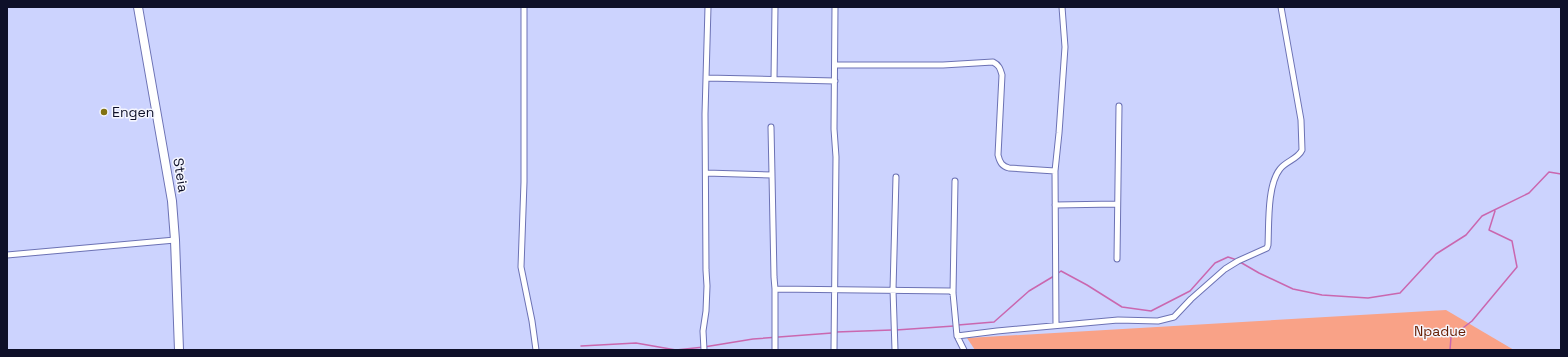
<svg xmlns="http://www.w3.org/2000/svg" width="1568" height="357" viewBox="0 0 1568 357" font-family="'Space Grotesk',sans-serif">
<style>
.green{fill:#f9a287}
.lines{fill:none;stroke-linecap:round;stroke-linejoin:round}
.stream{stroke:#ca67af;stroke-width:1.5}
.street-casing{stroke:#6c72b4;stroke-width:7}
.primary-casing{stroke:#6c72b4;stroke-width:10}
.street{stroke:#fff;stroke-width:5}
.primary{stroke:#fff;stroke-width:8}
.poi-dot{fill:#817111;stroke:#f5f6fe;stroke-width:1.5}
.labels{text-anchor:middle;stroke-width:3;stroke-linejoin:round;paint-order:stroke}
.poi-label{font-size:14px;fill:#0e1029;stroke:#f5f6fe;text-anchor:start}
.street-label{font-size:14px;fill:#0e1029;stroke:#f5f6fe}
.park-label{font-size:14px;fill:#671e03;stroke:#f5f6fe}
</style>
<rect width="100%" height="100%" fill="#ccd3fe"/>
<path class="green" d="M1446,310L1514,350H975L967,338Z"/>
<g class="lines">
<path class="stream" d="M1240,262L1259,273L1293,289L1322,295L1368,298L1400,293L1436,254L1466,235L1482,216L1529,193L1549,172L1561,174
M1057,274L1061,271L1087,285L1122,307L1151,311L1190,291L1215,263L1228,257L1237,260
M958,325L994,322L1029,291L1054,276
M896,330L954,326
M836,332L892,330
M581,346L636,343L676,350L704,347L753,339L832,333
M1450,350L1451,337L1472,321L1517,267L1512,241L1489,230L1495,211"/>
<defs>
<path id="street" d="M524,7V182L521,267L532,321L536,350
M835,65H943L993,62C999,65 1000,68 1002,75L998,155C1000,163 1002,166 1009,168L1055,171L1059,133L1065,47L1062,7
M706,78L835,81
M774,79L775,7
M771,127L772,175
M1055,171L1056,325
M706,173L772,175L774,277L775,289L950,291L953,293
M955,181L953,293L957,336L964,350
M1055,205L1117,204
M7,255L175,240
M1117,259L1119,106
M957,336L997,331L1118,320L1158,321L1174,317L1191,299L1225,269L1238,261L1267,248L1268,245C1269,225 1267,185 1280,169C1286,161 1298,159 1302,150L1301,120L1281,7
M704,350L703,331L706,311L707,286L706,270L705,114L708,7
M775,350V289
M834,350L836,157L834,129L835,7
M895,350L893,290L896,177"/>
<path id="primary" d="M138,7L172,201L175,240L179,350"/>
</defs>
<use href="#street" class="street-casing"/>
<use href="#primary" class="primary-casing"/>
<use href="#street" class="street"/>
<use href="#primary" class="primary"/>
</g>
<circle class="poi-dot" cx="104" cy="112" r="4"/>
<g class="labels">
<g class="poi-label">
<text x="112" y="117">Engen</text>
</g>
<g class="street-label">
<text transform="translate(181 175) rotate(81)" y="5">Steia</text>
</g>
<g class="park-label">
<text x="1440" y="336">Npadue</text>
</g>
</g>
<rect width="1568" height="357" fill="none" stroke="#0e1029" stroke-width="16"/>
</svg>
